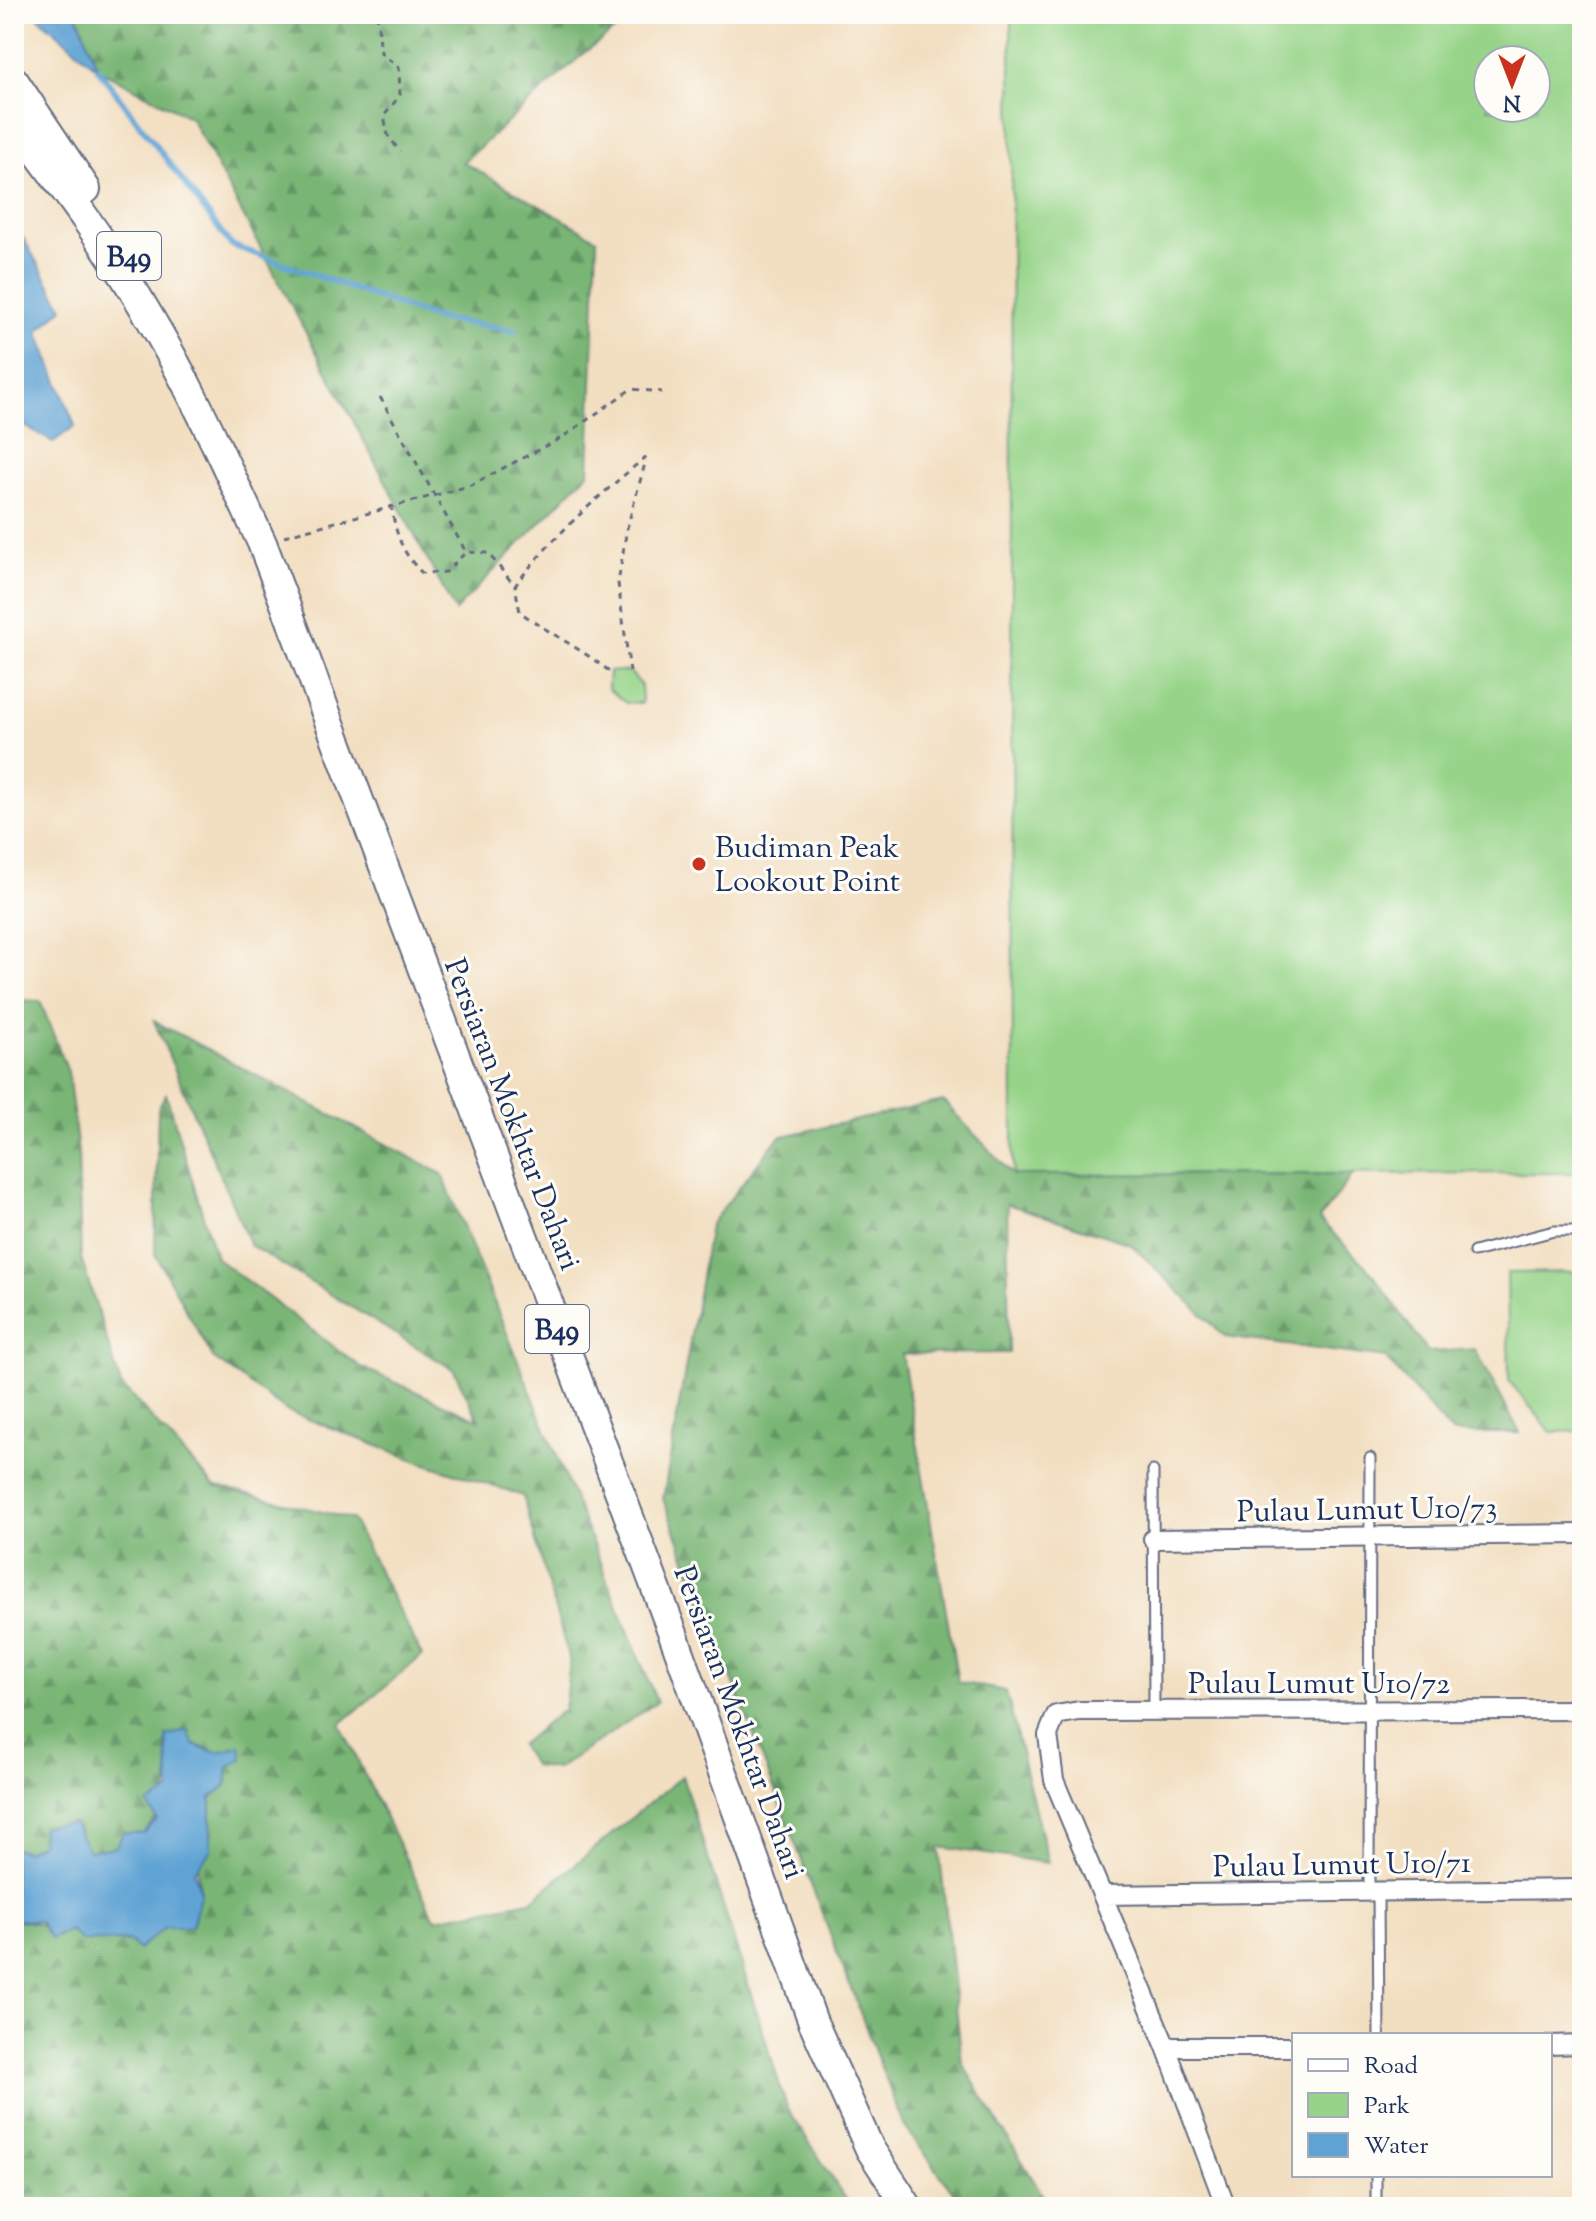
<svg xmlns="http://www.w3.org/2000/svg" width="1596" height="2221" viewBox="0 0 1596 2221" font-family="'Sorts Mill Goudy',serif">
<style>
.green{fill:#97d489;stroke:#598274;stroke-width:2;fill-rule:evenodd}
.forest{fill:url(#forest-firs);stroke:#4a726a;stroke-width:2}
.water{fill:#5fa3d4;stroke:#3d6999;stroke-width:2}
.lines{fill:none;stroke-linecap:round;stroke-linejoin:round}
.stream{stroke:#5fa3d4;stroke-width:6}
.service-casing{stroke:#666c80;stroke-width:13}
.minor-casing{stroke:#666c80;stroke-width:22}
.primary-casing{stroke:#666c80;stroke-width:32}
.path{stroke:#666c80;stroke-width:3;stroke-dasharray:6 6;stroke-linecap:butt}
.service{stroke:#fff;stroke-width:9}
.minor{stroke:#fff;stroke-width:18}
.primary{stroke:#fff;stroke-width:28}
.poi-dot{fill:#c8321e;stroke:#fdfcf7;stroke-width:3}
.labels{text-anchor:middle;stroke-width:6;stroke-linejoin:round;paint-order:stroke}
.shield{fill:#fdfcf7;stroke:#5f6c8c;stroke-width:2}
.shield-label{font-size:28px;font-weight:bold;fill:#1b2f5e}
.poi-label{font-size:30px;fill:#1b2f5e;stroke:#fdfcf7;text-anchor:start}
.street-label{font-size:30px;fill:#1b2f5e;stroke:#fdfcf7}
</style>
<defs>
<pattern id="forest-firs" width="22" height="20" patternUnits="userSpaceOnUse" patternTransform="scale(2)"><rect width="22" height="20" fill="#79b675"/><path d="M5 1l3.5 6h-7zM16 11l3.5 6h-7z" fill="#629463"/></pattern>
</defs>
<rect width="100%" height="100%" fill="#fdfcf7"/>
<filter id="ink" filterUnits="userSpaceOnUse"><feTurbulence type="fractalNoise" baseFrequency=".0125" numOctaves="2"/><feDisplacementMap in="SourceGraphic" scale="16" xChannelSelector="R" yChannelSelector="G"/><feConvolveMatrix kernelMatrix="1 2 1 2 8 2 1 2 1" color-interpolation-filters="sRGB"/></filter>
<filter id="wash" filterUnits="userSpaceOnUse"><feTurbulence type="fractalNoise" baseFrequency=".006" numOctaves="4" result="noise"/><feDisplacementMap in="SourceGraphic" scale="32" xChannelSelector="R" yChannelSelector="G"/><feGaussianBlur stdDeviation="1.8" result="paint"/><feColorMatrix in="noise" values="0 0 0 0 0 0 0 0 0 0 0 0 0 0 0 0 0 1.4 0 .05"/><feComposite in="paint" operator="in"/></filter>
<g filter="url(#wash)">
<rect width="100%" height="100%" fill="#f2dec0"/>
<path class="green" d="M1011,14H1582V1173L1013,1175ZM1488,60H1536V108H1488Z
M609,671L630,672L641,685L642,703H626L608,689Z
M1582,1272V1431L1551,1432L1509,1381L1507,1273Z"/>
<path class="forest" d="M77,14H637L584,53L463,162L597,239L589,472L455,611L191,118L98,69Z
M14,1000L40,1001L68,1072L78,1153L81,1258L121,1385L214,1486L352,1519L422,1656L340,1724L435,1919L531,1901L682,1776L787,2108L851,2207H14V1920C53,1922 92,1945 130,1941L201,1892C190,1857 210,1833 211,1797L226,1786L228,1767L221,1753L166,1736C169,1775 174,1804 143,1833H123L116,1847L89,1851L42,1826L41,1844L26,1852L14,1848Z
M154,1021L442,1174L657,1702L557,1769L534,1766L520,1745L564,1709L570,1662L523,1496L420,1462L287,1411L213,1358L155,1254L158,1109L166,1094L216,1258L361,1367L479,1420L454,1370L250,1245Z
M943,1101L1013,1175L1353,1174L1319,1219L1372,1273L1428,1352L1475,1349L1520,1433H1452L1386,1358L1225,1337L1131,1244L1007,1204L1009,1353L902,1354L958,1682L1006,1691L1048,1863L939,1847L962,2063L1050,2207H964L903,2124L663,1499L710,1225L779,1137Z"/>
<path class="water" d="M35,14H77L98,69Z
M14,222L63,308L38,331L75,426L53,442L14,420Z
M187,1730L194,1745C213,1754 221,1753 240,1746L242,1759L228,1767L226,1786L211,1797V1851L194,1871L201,1892L192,1927H165L138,1950L130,1941H81L70,1930L51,1939L39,1921L14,1920V1848L26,1852L41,1844L42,1826L73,1823L89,1851L116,1847L123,1833H144L157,1820L148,1805L170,1791L166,1736Z"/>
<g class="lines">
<path class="stream" d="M98,69L231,245L435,318L515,331
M14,1071L17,1069"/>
</g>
</g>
<g filter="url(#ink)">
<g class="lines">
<defs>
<path id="service" d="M1474,1252L1554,1231H1582
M1153,1471L1154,1711
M1369,1891L1370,1458
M1378,1891L1379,2035
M1376,2175V2207"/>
<path id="minor" d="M1153,1539L1582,1534
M1103,1895L1582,1889
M1550,2045L1582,2044
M1166,2047H1294
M1226,2207L1166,2047L1054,1780L1048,1735L1056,1715L1079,1711L1582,1710"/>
<path id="primary" d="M14,81L86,189
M14,121C60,183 107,245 147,313C191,386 226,466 262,543L672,1631L813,2022L870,2149L908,2207"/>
</defs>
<use href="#service" class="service-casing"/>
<use href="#minor" class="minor-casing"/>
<use href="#primary" class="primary-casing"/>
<path class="path" d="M377,14L381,53L399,68L400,95L384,116L388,135L400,152
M380,397L466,552
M391,505C396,534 401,552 422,573L446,572L466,552L488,553L514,585
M284,536L469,486L563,437L631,389L662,392
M609,671C580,648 549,633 520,612L515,586C552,536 599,496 647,456
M630,672L618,583L627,528L646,460"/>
<use href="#service" class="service"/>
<use href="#minor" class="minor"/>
<use href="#primary" class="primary"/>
</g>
</g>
<circle class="poi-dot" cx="699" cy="864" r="8"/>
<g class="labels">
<g class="shield">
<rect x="97" y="232" width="64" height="48" rx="6"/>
<rect x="525" y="1305" width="64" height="48" rx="6"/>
</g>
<g class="shield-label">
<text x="129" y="266">B49</text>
<text x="557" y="1339">B49</text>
</g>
<g class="poi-label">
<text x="715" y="857">Budiman Peak<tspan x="715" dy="34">Lookout Point</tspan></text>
</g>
<g class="street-label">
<text transform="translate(513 1114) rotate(69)" y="10">Persiaran Mokhtar Dahari</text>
<text transform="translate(1367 1509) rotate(-1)" y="10">Pulau Lumut U10/73</text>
<text x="1319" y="1693">Pulau Lumut U10/72</text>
<text transform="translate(740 1722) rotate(70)" y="10">Persiaran Mokhtar Dahari</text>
<text transform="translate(1342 1864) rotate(-1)" y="10">Pulau Lumut U10/71</text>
</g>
</g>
<rect width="1596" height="2221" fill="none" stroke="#fdfcf7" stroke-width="48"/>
<rect x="1292" y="2033" width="260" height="144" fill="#fdfcf7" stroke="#a3aaba" stroke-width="2"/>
<rect x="1308" y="2059" width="40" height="12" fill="#ffffff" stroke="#a3aaba" stroke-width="2"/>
<text x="1364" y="2073" font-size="24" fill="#1b2f5e">Road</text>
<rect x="1308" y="2093" width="40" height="24" fill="#97d489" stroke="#a3aaba" stroke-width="2"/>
<text x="1364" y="2113" font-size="24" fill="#1b2f5e">Park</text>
<rect x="1308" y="2133" width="40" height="24" fill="#5fa3d4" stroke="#a3aaba" stroke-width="2"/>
<text x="1364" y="2153" font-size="24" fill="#1b2f5e">Water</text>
<g transform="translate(1512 84) rotate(180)"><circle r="38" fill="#fdfcf7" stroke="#a3aaba" stroke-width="2"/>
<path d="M0-6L14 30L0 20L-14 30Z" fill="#c8321e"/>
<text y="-12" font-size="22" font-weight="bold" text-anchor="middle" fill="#1b2f5e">N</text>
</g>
</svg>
